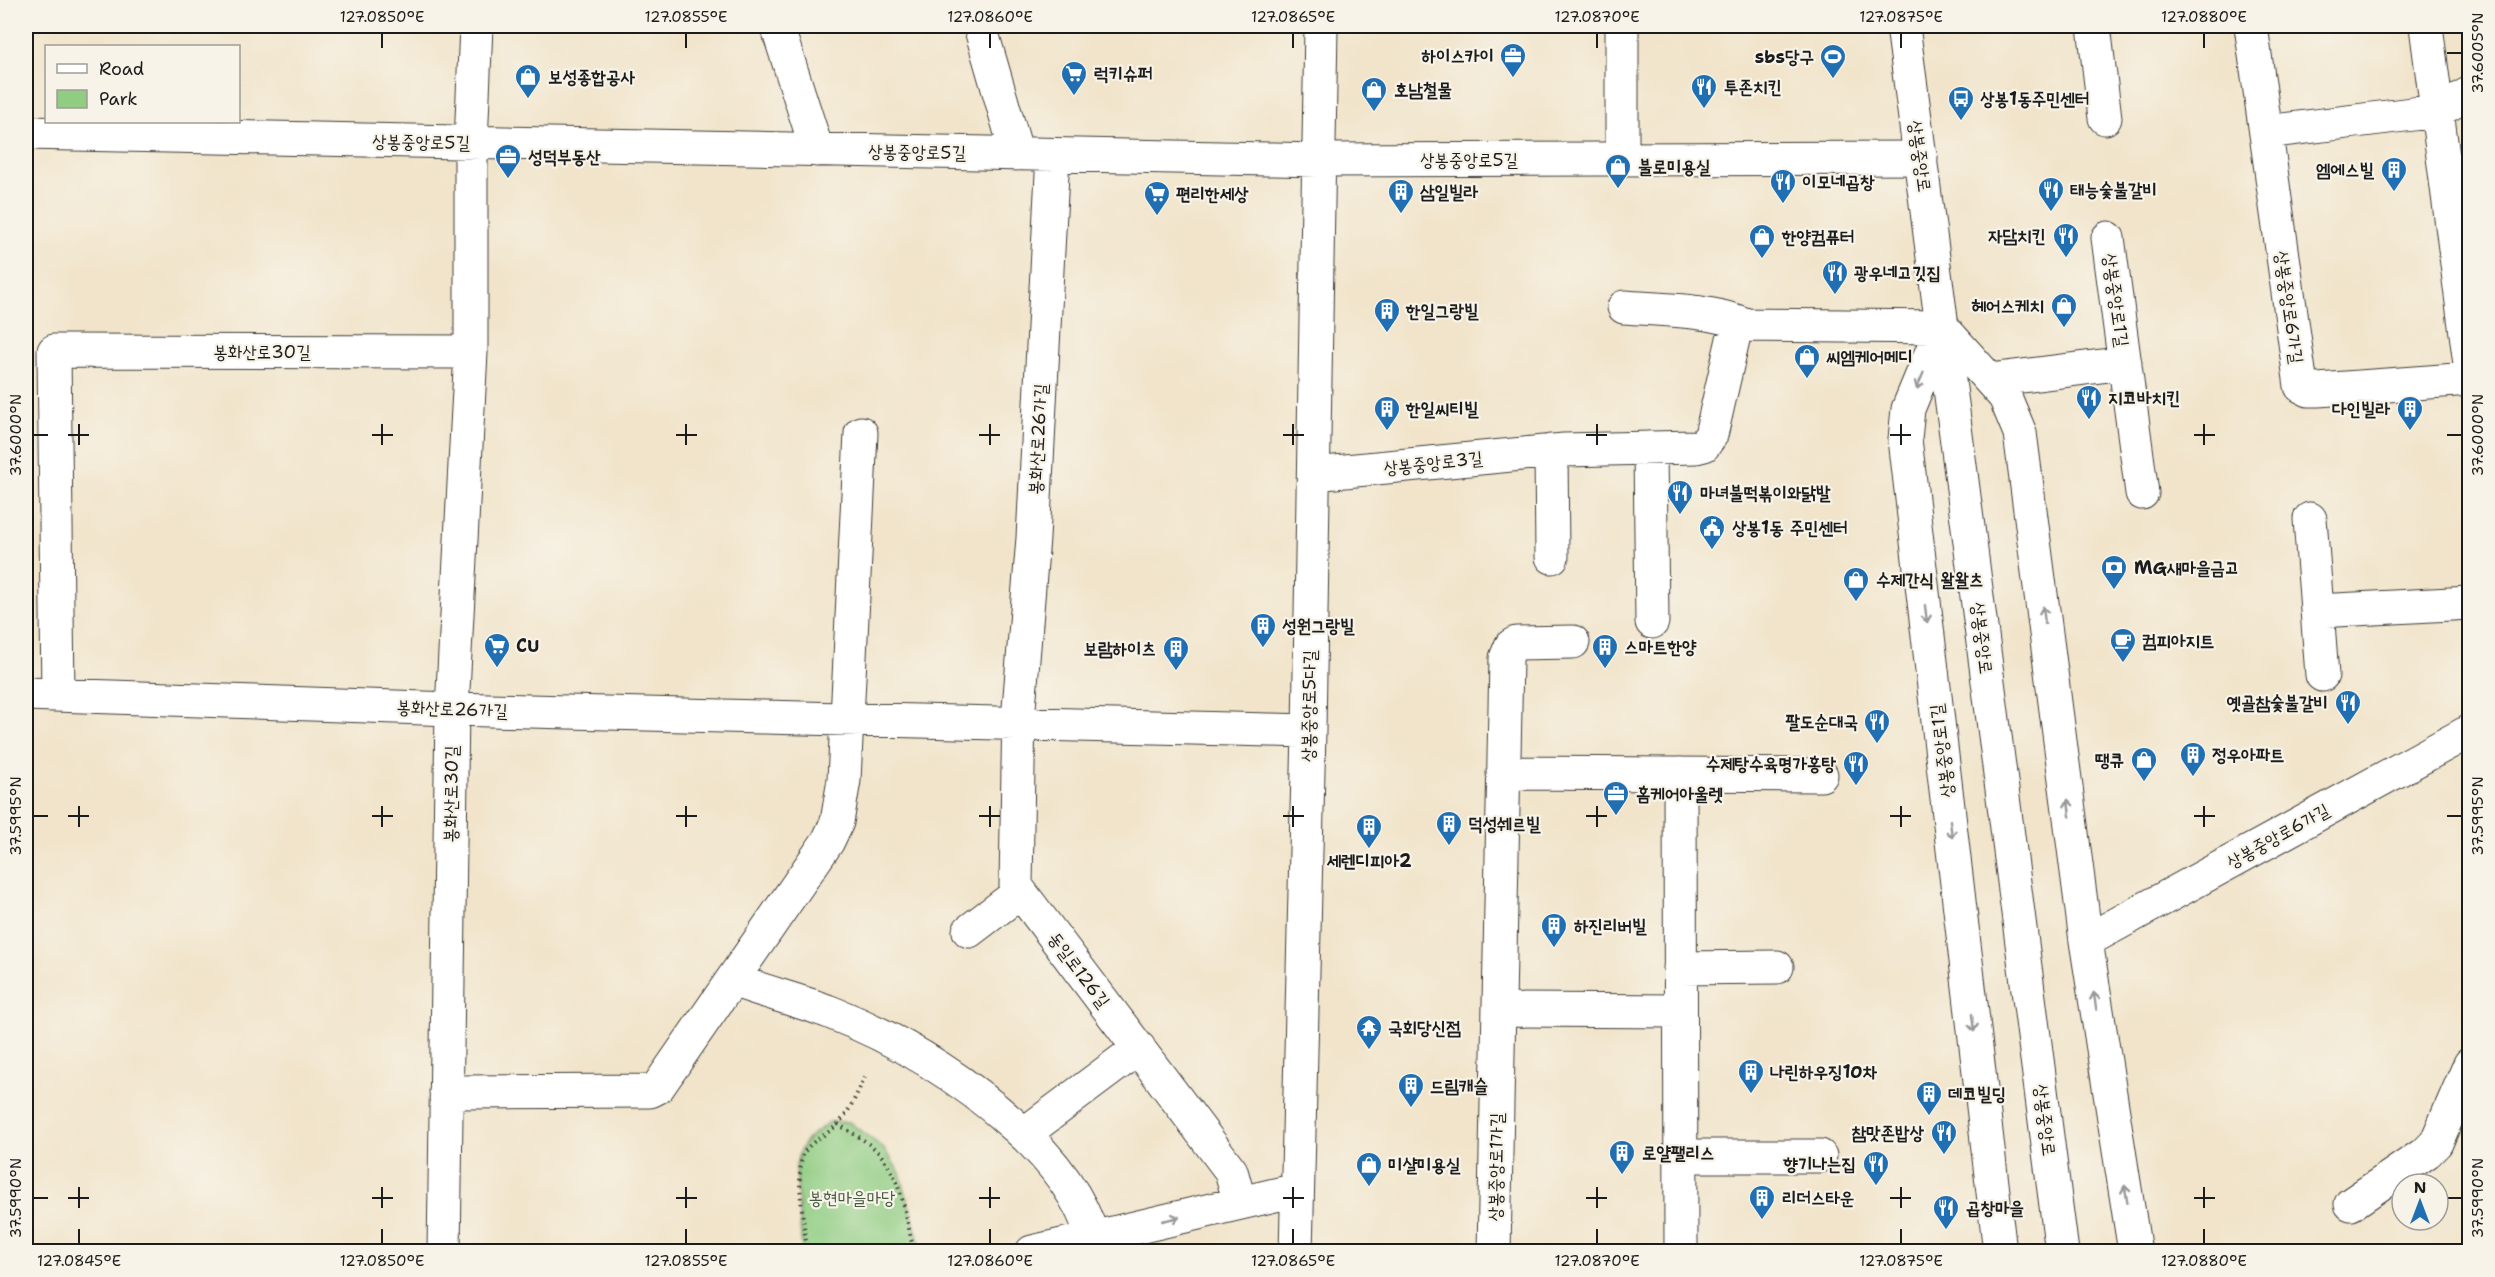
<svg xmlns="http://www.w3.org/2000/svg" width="2495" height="1277" viewBox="0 0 2495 1277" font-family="'Shantell Sans','Poor Story',sans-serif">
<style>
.green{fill:#90cd83;stroke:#567450;stroke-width:1.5}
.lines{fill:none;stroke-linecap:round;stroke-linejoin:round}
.minor-casing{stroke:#3c3a36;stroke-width:35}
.major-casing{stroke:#3c3a36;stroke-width:35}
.path{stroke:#3c3a36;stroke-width:4;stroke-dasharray:1.5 4.5;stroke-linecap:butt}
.minor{stroke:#fff;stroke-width:33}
.major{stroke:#fff;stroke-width:33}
.oneway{stroke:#999}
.ticks{fill:none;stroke:#1c1c1c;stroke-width:2}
.labels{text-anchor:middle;stroke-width:4.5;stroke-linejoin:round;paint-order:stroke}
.poi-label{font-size:18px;font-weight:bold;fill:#1c1c1c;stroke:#f7f3e8;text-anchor:start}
.street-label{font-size:18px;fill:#1c1c1c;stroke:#f7f3e8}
.park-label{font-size:18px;fill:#455a40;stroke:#f7f3e8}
.neatline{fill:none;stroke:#1c1c1c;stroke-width:2}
.ticks-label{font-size:15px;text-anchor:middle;fill:#1c1c1c}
</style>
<rect width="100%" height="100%" fill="#f7f3e8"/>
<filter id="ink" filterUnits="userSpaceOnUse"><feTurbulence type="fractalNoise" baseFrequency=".0167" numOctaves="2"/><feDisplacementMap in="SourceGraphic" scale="12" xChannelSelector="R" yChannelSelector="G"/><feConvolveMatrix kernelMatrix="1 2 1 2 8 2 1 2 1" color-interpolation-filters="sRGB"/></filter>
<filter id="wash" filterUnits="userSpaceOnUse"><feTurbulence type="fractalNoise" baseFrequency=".008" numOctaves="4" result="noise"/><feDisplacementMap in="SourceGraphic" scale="24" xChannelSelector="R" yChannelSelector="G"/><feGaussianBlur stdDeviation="1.35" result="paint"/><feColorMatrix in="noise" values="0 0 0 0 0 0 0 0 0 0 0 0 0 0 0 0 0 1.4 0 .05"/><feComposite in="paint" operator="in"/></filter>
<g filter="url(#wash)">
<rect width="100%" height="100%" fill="#f1e4ca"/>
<path class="green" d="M829,1122H849L883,1148L900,1173L922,1251H802L796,1167C800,1140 810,1137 829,1122Z"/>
</g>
<g filter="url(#ink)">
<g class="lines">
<defs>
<path id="minor" d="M777,26L817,150
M980,26L1017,154
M1622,26V159
M2094,26L2105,118
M2251,26L2301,386L2309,390H2318L2470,379
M2426,26L2470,364
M2266,132L2437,111L2470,93
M26,133L1318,160L1921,158
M1053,155L1033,538L1019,708L1016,886L1231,1171L1240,1203
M2108,238L2142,493
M1624,307C1665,310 1708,309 1747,325
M1942,327L2005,397L2020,433L2086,941L2135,1252
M1942,327L1908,409L1905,439L2000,1252
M1990,380L2125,363
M1650,448L1652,622
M1551,451L1552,557
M1314,474L1564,450L1696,447L1704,445L1711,435L1734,335L1739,327L1747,325L1942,327
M2310,519L2322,675
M2317,611L2470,603
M26,694L452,709L1309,731
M58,695L54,351L471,352
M1503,773L1821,775
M1680,774L1681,1252
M969,931L1019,893
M2086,941L2470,731
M1680,968L1777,967
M732,980C763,991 796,1000 827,1011C897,1038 961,1077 1016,1127C1051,1158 1079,1193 1093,1238
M1499,1010L1680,1011
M446,1092L650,1091L658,1087L828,841L837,822L844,780L861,433
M1024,1134L1139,1048
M1681,1156H1820
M2351,1204L2427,1152L2436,1143L2470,1064
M444,1252L452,709L471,352V143L476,26
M1032,1252L1296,1190
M1296,1252L1309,731L1321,26
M1494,1252L1506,658L1511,646L1516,643L1573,642"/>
<path id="major" d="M1903,26L2062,1252"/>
</defs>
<use href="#minor" class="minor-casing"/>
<use href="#major" class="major-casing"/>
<path class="path" d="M838,1124C850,1132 866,1140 877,1151C902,1176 906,1219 914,1252
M807,1252C805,1227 795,1177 803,1155C809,1141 827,1135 837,1125C851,1111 858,1090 867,1073"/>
<use href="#minor" class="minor"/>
<use href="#major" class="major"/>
</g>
<defs><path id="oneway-shaft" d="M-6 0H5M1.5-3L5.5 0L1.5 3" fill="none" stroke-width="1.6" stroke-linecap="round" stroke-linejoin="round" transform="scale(1.5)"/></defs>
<g class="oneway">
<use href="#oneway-shaft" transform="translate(1920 381) rotate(113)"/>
<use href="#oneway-shaft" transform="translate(1926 614) rotate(83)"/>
<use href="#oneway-shaft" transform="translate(2044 615) rotate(-97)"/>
<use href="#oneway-shaft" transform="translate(2069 808) rotate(-97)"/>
<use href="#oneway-shaft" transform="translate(1951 829) rotate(83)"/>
<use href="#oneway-shaft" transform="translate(2095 1001) rotate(-99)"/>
<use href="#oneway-shaft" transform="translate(1973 1023) rotate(83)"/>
<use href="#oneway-shaft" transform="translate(2126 1194) rotate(-99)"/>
<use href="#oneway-shaft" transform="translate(1171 1219) rotate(-13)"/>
</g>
</g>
<path class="ticks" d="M382,33V48M686,33V48M990,33V48M1293,33V48M1597,33V48M1901,33V48M2204,33V48M2447,53H2462M79,424V445M382,424V445M686,424V445M990,424V445M1293,424V445M1597,424V445M1901,424V445M2204,424V445M33,435H48M68,435H89M372,435H393M676,435H697M979,435H1000M1283,435H1304M1586,435H1607M1890,435H1911M2194,435H2215M2447,435H2462M79,806V827M382,806V827M686,806V827M990,806V827M1293,806V827M1597,806V827M1901,806V827M2204,806V827M33,816H48M68,816H89M372,816H393M676,816H697M979,816H1000M1283,816H1304M1586,816H1607M1890,816H1911M2194,816H2215M2447,816H2462M79,1187V1208M382,1187V1208M686,1187V1208M990,1187V1208M1293,1187V1208M1597,1187V1208M1901,1187V1208M2204,1187V1208M33,1198H48M68,1198H89M372,1198H393M676,1198H697M979,1198H1000M1283,1198H1304M1586,1198H1607M1890,1198H1911M2194,1198H2215M2447,1198H2462M79,1229V1244M382,1229V1244M686,1229V1244M990,1229V1244M1293,1229V1244M1597,1229V1244M1901,1229V1244M2204,1229V1244"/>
<defs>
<symbol id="office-pin" viewBox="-11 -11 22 30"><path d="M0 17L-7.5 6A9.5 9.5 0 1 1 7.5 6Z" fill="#1f6fb2" stroke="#f7f3e8"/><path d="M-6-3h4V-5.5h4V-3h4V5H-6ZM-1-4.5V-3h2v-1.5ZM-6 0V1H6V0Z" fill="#fff"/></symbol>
<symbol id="stadium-pin" viewBox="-11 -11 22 30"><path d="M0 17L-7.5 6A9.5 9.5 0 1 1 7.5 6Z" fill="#1f6fb2" stroke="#f7f3e8"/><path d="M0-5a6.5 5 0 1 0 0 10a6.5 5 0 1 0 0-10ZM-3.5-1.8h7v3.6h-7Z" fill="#fff"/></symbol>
<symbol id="supermarket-pin" viewBox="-11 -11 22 30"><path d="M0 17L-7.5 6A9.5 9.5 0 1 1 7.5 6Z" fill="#1f6fb2" stroke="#f7f3e8"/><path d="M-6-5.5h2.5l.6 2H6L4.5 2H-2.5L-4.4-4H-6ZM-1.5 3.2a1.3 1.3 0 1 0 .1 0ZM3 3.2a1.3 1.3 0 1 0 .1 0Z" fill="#fff"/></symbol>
<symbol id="shop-pin" viewBox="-11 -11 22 30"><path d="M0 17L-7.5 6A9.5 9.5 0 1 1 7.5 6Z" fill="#1f6fb2" stroke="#f7f3e8"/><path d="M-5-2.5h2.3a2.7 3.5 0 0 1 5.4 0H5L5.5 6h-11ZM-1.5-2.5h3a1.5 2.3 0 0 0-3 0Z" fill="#fff"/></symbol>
<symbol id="restaurant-pin" viewBox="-11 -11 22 30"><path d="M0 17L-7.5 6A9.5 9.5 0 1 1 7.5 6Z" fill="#1f6fb2" stroke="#f7f3e8"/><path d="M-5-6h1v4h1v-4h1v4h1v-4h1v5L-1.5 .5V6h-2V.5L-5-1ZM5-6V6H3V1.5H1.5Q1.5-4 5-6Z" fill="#fff"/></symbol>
<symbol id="bus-pin" viewBox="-11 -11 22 30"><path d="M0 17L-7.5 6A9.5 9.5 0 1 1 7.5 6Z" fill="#1f6fb2" stroke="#f7f3e8"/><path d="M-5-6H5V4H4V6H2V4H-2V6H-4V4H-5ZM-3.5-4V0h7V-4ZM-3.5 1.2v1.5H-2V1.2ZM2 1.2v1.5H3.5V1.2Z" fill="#fff"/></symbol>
<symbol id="building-pin" viewBox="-11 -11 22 30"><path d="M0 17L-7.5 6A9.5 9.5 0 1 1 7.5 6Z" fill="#1f6fb2" stroke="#f7f3e8"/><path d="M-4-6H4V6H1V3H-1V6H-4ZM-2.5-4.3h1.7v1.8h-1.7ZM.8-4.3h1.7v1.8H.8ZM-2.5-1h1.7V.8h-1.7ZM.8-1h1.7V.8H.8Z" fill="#fff"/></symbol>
<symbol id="civic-pin" viewBox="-11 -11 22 30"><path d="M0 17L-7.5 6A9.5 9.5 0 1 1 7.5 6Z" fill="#1f6fb2" stroke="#f7f3e8"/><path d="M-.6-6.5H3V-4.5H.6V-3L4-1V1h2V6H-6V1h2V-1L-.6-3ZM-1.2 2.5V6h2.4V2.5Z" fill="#fff"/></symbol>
<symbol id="bank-pin" viewBox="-11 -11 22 30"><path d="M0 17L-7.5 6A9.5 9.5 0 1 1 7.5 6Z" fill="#1f6fb2" stroke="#f7f3e8"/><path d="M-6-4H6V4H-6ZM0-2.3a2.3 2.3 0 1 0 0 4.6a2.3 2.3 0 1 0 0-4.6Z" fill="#fff"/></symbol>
<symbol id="cafe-pin" viewBox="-11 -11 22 30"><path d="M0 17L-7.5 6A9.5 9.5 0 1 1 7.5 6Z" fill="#1f6fb2" stroke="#f7f3e8"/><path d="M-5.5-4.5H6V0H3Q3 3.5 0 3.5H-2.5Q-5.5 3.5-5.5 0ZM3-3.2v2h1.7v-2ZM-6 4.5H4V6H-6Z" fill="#fff"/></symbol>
<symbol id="temple-pin" viewBox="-11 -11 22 30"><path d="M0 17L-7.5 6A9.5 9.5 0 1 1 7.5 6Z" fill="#1f6fb2" stroke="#f7f3e8"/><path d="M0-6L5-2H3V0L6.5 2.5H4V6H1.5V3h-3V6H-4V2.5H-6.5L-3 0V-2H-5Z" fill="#fff"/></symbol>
</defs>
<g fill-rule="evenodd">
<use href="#office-pin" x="1498" y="41" width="30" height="40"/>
<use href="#stadium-pin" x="1818" y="42" width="30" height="40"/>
<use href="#supermarket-pin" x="1059" y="59" width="30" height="40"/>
<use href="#shop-pin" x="513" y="62" width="30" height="40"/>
<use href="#restaurant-pin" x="1689" y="72" width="30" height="40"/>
<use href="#shop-pin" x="1359" y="75" width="30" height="40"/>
<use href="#bus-pin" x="1946" y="84" width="30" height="40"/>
<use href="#office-pin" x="493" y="142" width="30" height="40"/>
<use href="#shop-pin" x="1603" y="152" width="30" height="40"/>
<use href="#building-pin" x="2379" y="155" width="30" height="40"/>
<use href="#restaurant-pin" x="1768" y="167" width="30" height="40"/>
<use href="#restaurant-pin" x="2036" y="175" width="30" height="40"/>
<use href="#building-pin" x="1386" y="177" width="30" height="40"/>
<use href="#supermarket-pin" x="1142" y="179" width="30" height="40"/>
<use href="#restaurant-pin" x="2051" y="221" width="30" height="40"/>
<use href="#shop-pin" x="1747" y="222" width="30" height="40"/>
<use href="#restaurant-pin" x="1820" y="258" width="30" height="40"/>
<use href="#shop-pin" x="2049" y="291" width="30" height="40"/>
<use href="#building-pin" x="1372" y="296" width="30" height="40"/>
<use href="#shop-pin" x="1792" y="342" width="30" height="40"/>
<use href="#restaurant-pin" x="2074" y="383" width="30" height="40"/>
<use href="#building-pin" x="1372" y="394" width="30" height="40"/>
<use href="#building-pin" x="2395" y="394" width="30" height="40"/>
<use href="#restaurant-pin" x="1665" y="478" width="30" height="40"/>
<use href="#civic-pin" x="1697" y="513" width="30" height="40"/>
<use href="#bank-pin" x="2099" y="553" width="30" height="40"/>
<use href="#shop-pin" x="1841" y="565" width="30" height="40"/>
<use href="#building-pin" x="1248" y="611" width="30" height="40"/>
<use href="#cafe-pin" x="2108" y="626" width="30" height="40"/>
<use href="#supermarket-pin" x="482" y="631" width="30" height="40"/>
<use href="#building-pin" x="1590" y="632" width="30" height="40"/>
<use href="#building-pin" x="1161" y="634" width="30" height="40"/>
<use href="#restaurant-pin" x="2333" y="688" width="30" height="40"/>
<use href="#restaurant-pin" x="1862" y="707" width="30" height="40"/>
<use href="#building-pin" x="2178" y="740" width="30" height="40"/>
<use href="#shop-pin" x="2129" y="745" width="30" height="40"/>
<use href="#restaurant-pin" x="1841" y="749" width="30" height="40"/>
<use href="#office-pin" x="1601" y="779" width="30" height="40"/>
<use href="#building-pin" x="1434" y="809" width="30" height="40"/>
<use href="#building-pin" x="1354" y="812" width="30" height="40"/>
<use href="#building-pin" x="1539" y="911" width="30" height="40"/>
<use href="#temple-pin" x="1354" y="1013" width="30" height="40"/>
<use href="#building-pin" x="1736" y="1057" width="30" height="40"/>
<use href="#building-pin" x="1396" y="1071" width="30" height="40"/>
<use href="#building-pin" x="1914" y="1079" width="30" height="40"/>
<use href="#restaurant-pin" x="1929" y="1118" width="30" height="40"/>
<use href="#building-pin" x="1607" y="1138" width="30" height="40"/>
<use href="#restaurant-pin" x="1861" y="1149" width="30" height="40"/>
<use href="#shop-pin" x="1354" y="1150" width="30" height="40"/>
<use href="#building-pin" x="1747" y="1183" width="30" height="40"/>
<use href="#restaurant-pin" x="1931" y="1193" width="30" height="40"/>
</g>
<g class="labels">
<g class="poi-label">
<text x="1494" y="62" text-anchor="end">하이스카이</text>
<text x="1814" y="63" text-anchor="end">sbs당구</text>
<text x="1094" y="80">럭키슈퍼</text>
<text x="548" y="83">보성종합공사</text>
<text x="1724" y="93">투존치킨</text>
<text x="1394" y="96">호남철물</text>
<text x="1980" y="105">상봉1동주민센터</text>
<text x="528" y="163">성덕부동산</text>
<text x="1638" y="173">불로미용실</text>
<text x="2374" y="176" text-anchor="end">엠에스빌</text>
<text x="1802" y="188">이모네곱창</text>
<text x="2070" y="196">태능숯불갈비</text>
<text x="1420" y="198">삼일빌라</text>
<text x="1176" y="200">편리한세상</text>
<text x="2046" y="242" text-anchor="end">자담치킨</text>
<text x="1782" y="243">한양컴퓨터</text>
<text x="1854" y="279">광우네고깃집</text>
<text x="2044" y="312" text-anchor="end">헤어스케치</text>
<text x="1406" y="317">한일그랑빌</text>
<text x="1826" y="363">씨엠케어메디</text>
<text x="2108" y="404">지코바치킨</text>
<text x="1406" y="415">한일씨티빌</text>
<text x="2390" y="415" text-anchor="end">다인빌라</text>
<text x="1700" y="499">마녀불떡볶이와닭발</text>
<text x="1732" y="534">상봉1동 주민센터</text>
<text x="2134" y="574">MG새마을금고</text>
<text x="1876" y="586">수제간식 왈왈츠</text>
<text x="1282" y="632">성원그랑빌</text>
<text x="2142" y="647">컴피아지트</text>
<text x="516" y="652">CU</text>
<text x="1624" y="653">스마트한양</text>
<text x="1156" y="655" text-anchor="end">보람하이츠</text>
<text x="2328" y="709" text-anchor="end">옛골참숯불갈비</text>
<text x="1858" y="728" text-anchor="end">팔도순대국</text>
<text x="2212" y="761">정우아파트</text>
<text x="2124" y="766" text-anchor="end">땡큐</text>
<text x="1836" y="770" text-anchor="end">수제탕수육명가홍탕</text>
<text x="1636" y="800">홈케어아울렛</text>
<text x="1468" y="830">덕성쉐르빌</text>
<text x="1369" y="867" text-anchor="middle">세렌디피아2</text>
<text x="1574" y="932">하진리버빌</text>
<text x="1388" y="1034">국회당신점</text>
<text x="1770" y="1078">나린하우징10차</text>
<text x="1430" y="1092">드림캐슬</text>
<text x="1948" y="1100">데코빌딩</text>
<text x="1924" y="1139" text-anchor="end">참맛존밥상</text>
<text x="1642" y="1159">로얄팰리스</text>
<text x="1856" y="1170" text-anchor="end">향기나는집</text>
<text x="1388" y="1171">미샬미용실</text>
<text x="1782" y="1204">리더스타운</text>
<text x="1966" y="1214">곱창마을</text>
</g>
<g class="street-label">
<text transform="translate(421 142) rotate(1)" y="6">상봉중앙로5길</text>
<text transform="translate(917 152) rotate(1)" y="6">상봉중앙로5길</text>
<text transform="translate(1920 156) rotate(82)" y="6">상봉중앙로</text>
<text x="1469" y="166">상봉중앙로5길</text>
<text transform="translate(2116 300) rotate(82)" y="6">상봉중앙로1길</text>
<text transform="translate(2289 307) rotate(82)" y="6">상봉중앙로6가길</text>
<text x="262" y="358">봉화산로30길</text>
<text transform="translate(1038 439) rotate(-87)" y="6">봉화산로26가길</text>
<text transform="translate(1433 463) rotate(-6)" y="6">상봉중앙로3길</text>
<text transform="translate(1982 638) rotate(83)" y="6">상봉중앙로</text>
<text transform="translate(1309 706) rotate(-89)" y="6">상봉중앙로5다길</text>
<text transform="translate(452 709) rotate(2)" y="6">봉화산로26가길</text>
<text transform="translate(1942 751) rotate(-97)" y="6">상봉중앙로1길</text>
<text transform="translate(451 794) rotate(-89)" y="6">봉화산로30길</text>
<text transform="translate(2278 836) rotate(-29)" y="6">상봉중앙로6가길</text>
<text transform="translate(1079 970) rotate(53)" y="6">동일로126길</text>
<text transform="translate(2045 1120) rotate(83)" y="6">상봉중앙로</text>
<text transform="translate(1496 1167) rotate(-89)" y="6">상봉중앙로1가길</text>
</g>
<g class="park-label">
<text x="852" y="1204">봉현마을마당</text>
</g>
</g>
<rect width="2495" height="1277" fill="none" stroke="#f7f3e8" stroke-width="66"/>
<rect x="45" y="45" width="195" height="78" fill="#f7f3e8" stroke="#9f9d96" stroke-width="1.5"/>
<rect x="57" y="64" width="30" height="9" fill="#ffffff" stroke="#9f9d96" stroke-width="1.5"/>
<text x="99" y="75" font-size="18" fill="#1c1c1c">Road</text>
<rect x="57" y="90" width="30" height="18" fill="#90cd83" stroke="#9f9d96" stroke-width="1.5"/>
<text x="99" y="105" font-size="18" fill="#1c1c1c">Park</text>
<g transform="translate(2420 1202)"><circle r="28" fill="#f7f3e8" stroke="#9f9d96" stroke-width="1.5"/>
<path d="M0-4.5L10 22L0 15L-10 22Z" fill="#1f6fb2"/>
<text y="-9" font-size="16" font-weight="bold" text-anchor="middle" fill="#1c1c1c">N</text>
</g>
<rect x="33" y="33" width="2429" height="1211" class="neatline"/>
<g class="ticks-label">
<text x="382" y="22">127.0850°E</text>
<text x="686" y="22">127.0855°E</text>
<text x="990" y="22">127.0860°E</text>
<text x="1293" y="22">127.0865°E</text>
<text x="1597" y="22">127.0870°E</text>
<text x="1901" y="22">127.0875°E</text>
<text x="2204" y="22">127.0880°E</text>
<text transform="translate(2478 53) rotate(-90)" y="5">37.6005°N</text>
<text transform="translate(16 435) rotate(-90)" y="5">37.6000°N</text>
<text transform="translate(2478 435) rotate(-90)" y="5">37.6000°N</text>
<text transform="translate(16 816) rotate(-90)" y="5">37.5995°N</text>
<text transform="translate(2478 816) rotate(-90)" y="5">37.5995°N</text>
<text transform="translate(16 1198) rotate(-90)" y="5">37.5990°N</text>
<text transform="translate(2478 1198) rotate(-90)" y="5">37.5990°N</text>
<text x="79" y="1266">127.0845°E</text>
<text x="382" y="1266">127.0850°E</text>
<text x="686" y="1266">127.0855°E</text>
<text x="990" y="1266">127.0860°E</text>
<text x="1293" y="1266">127.0865°E</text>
<text x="1597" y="1266">127.0870°E</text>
<text x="1901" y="1266">127.0875°E</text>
<text x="2204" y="1266">127.0880°E</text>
</g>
</svg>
